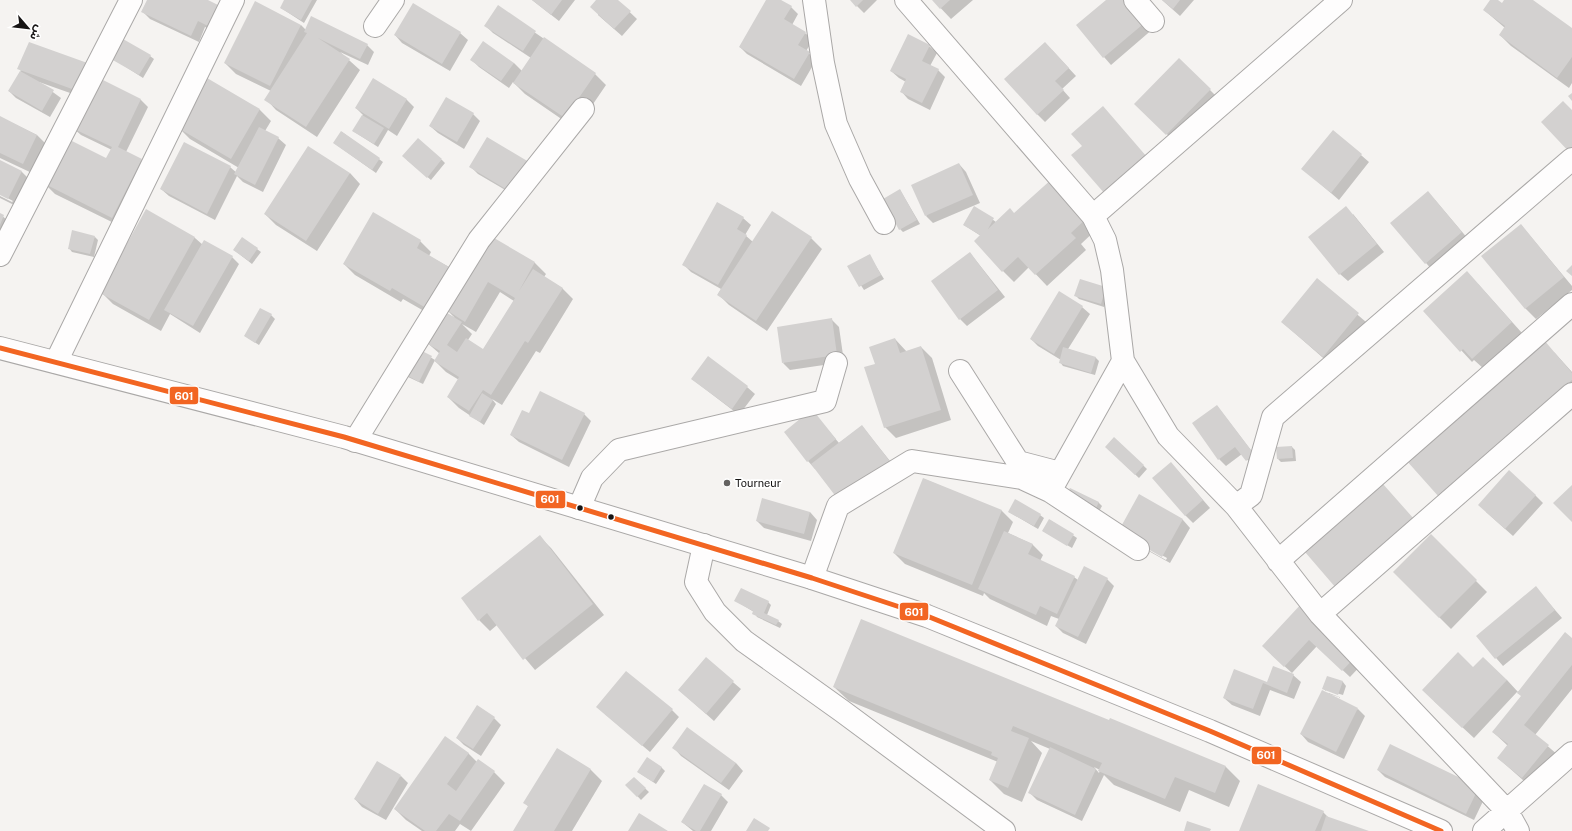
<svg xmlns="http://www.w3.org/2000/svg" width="1572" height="831" viewBox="0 0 1572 831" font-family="'Public Sans','Noto Sans Arabic',sans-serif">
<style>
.shadow{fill:#0003;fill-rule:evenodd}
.building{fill:#d3d1d0}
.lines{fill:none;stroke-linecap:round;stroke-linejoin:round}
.minor-casing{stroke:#aaa8a7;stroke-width:24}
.major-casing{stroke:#aaa8a7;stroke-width:24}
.minor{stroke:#fefdfd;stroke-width:22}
.major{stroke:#fefdfd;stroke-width:22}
.bus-1-casing{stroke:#fff;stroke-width:8}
.bus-1{stroke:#f26522;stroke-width:5}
.poi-dot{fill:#646261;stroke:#fff;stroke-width:1.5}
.bus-dot{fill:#161414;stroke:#fff;stroke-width:1.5}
.labels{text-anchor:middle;stroke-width:3.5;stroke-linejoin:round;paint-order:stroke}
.poi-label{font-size:11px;fill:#161414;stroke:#fff;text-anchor:start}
.line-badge{stroke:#fff;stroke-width:1.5}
.badge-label{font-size:11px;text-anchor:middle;font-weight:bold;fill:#fff}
</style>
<rect width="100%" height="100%" fill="#f5f3f1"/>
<path class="shadow" d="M148,0H206L225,37L205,27L199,42L150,19L142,11Z
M285,0H317L304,23L281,8Z
M532,0H575L559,21Z
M598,0H617L637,19L622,36L598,15Z
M767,0H780L791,7L798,14L792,25L805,33L813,40L806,51L816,60L801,86L747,54L740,47Z
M851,0H877L864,13Z
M933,0H973L951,19Z
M1108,0L1154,28L1111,65L1104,57Z
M1162,0H1194L1180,16Z
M1492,0H1496L1502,5L1505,0H1531L1572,30V83L1569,88L1511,46L1500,35L1505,28L1484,10Z
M498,7L595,74L606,85L576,129L525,94L513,82L509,88L479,67L472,60L514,63L522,71L531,58L493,33L486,26Z
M301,25L306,30L367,45L374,52L368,65L340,52L360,70L317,137L276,110L266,99L271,91L236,74L225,63Z
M460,33L468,40L450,71L402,43L395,35Z
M929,46L937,53L930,66L938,70L945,77L930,110L908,99L901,91L906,82L899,78L891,71Z
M1052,50L1076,76L1062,89L1070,98L1045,122L1037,114Z
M150,56L154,59L143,78L112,58Z
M1179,59L1217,97L1174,141L1136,104Z
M20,70L98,79L141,100L148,107L126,152L141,160L152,171L124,228L55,194L44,183L107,159L112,150L81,135L73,128L87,99L39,82L61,98L50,117L16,98L9,91L21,71Z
M207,79L260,110L271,121L265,131L278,138L286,145L263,192L243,182L237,176L215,220L169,196L161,189L230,167L237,173L239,168L190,139L179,128Z
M374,80L407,100L414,107L397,136L388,130L378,147L353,131L363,115L356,108Z
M473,114L480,121L464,149L438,133L430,126Z
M0,117L37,135L48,146L34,174L0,158Z
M1333,131L1369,162L1339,200L1303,169Z
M342,132L383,162L376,173L334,143Z
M487,139L519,198L478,174L471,167Z
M407,160H442L445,163L431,180Z
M0,161L22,172L29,179L16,206L0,198V196L12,202L13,201L0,194Z
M959,164L966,172L980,203L933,223L926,216Z
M350,173L360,184L317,251L276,225L265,214Z
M1053,179L1098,228L1081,244L1086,250L1047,286L1029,267L1014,282L1003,271L981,236L964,225L975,207L996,222L1015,215Z
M900,190L920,224L903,232L900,229Z
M1435,200L1469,240L1433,271L1426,263Z
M147,211L195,238L203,245L232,257L239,264L200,333L170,314L161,331L113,304L102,293Z
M0,214L15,227L0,260Z
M1353,214L1384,252L1348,281L1340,274Z
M743,218L751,225L745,235L753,242L811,238L822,249L767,331L729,305L718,294L721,289L691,272L683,264Z
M1521,225L1572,286V290L1536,319L1525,308Z
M489,236L535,263L546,274L544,277L562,288L573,299L540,353L536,351L502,405L492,399L496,404L484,425L459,408L448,397L459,380L446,372L435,361L440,354L424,340L438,319L403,299L401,302L355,275L344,264L420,241L431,252L429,256L449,267L460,278L441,310L455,318L446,309ZM500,292L514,301L483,350L468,340L472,334L462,324L476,332Z
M95,237L98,240L94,257L72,252L69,248Z
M257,249L261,252L252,264L234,250Z
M970,253L1005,297L967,326L960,319Z
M869,255L884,279L864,290L849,267Z
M1317,280L1366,322L1330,364L1282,322Z
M1478,284L1522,333L1484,369L1474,360L1472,362L1425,311Z
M1109,291L1104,307L1079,299L1075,295Z
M1082,307L1090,314L1068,349L1096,358L1099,361L1095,375L1063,366L1060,362L1061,360L1038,346L1031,339Z
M271,315L275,319L259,345L245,336Z
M831,319L839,327L844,362L790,370L783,363Z
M895,339L907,352L921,347L932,358L951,420L896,438L885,427L876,364Z
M417,349L435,360L423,384L408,377Z
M1554,352L1572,372V400Z
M692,379L747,387L755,394L739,415Z
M1217,406L1260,462L1254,467L1242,454L1226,466L1219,459Z
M812,411L839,443L862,426L898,471L815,469L808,461Z
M584,414L591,421L569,467L519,442L511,435L529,415Z
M1114,438L1147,469L1139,478L1106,447Z
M1292,447L1295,450L1296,461L1281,462L1278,459Z
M1178,471L1210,508L1193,523L1185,515Z
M924,479L1002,511L1013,522L1008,533L1032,544L1043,555L1040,561L1074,577L1078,580L1107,579L1114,586L1086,644L1063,633L1056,626L1059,619L1051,616L1047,626L990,599L984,593L983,596L905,564L894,553Z
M1535,495L1543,503L1513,536L1486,512Z
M1140,496L1183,520L1190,528L1170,563L1127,539L1119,532ZM1127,536L1167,558L1166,560L1127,538Z
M1098,502L1102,506L1096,517L1069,504Z
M810,512L817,520L811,541L764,528L757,521Z
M1009,512L1040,515L1044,518L1038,529Z
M1050,520L1077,538L1072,548L1043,531Z
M1431,536L1487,592L1451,629L1394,572Z
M540,537L551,548L604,615L535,670L497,625L490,631L479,620Z
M1536,588L1562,618L1503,666L1477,636Z
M736,601L768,602L771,605L767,615L778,621L782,624L780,628L757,617L754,612Z
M1303,603L1365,661L1350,677L1317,646L1292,673L1270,653Z
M1572,639V689L1535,735L1559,756L1533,789L1498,758L1508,746L1493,732L1522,696L1517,692L1474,738L1434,701L1473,669L1507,680L1518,692Z
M706,659L741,689L714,721L679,690Z
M1234,671L1267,683L1293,675L1301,682L1294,699L1270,690L1260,716L1232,705L1224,698Z
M1328,677L1343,682L1346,686L1343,695L1326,690V692L1342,698L1329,694L1324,689Z
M834,687L1109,722L1111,720L1226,767L1240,781L1229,807L1189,790L1180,812L1114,785L1104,775L1082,821L1037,800L1030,793L1050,749L1031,741L1042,753L1022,802L1004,794L990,780L998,762L849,701ZM1094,767L1100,770L1099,773Z
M1358,709L1365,716L1344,759L1308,742L1301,734Z
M672,710L679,717L650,752L605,714Z
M494,718L501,725L481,756L464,745L457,738Z
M674,748L736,763L743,771L729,790L681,756Z
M557,749L591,770L602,781L572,831H514L529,807L525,803Z
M468,753L477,762L494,772L505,783L471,831L460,824L455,831H422L406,820L395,809Z
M661,767L665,771L656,784L638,772Z
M1378,770L1486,795L1474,820L1385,777Z
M401,776L408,783L386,820L362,807L355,799Z
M634,778L649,792L641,800L627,785Z
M721,795L728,802L711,831H693L682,822Z
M1323,812L1329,818L1366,831H1240Z"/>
<path class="building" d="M147,0H208L228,10L218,31L198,21L191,36L141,12Z
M284,0H312L301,20L280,8Z
M532,0H562L551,15Z
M596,0H618L631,11L614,29L590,7Z
M766,0H781L792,6L784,19L806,32L798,45L810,52L794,79L739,47Z
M850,0H863L856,7Z
M932,0H950L940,9Z
M1106,0H1131L1148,20L1103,58L1076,25Z
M1162,0H1180L1173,9Z
M1490,0H1498L1502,3L1504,0H1533L1572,28V57L1557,78L1499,35L1505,26L1483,10Z
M255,1L301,25L270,86L224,63Z
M413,3L461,32L442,64L394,35Z
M498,5L536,31L523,51L484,26Z
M311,16L368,44L360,59L318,38L350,59L306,127L264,100L307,33L304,32Z
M908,34L930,45L922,61L939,69L922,103L900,92L906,79L890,71Z
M544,37L596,73L565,118L513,83Z
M123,39L151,55L139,75L111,59Z
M483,41L514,63L501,81L470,60Z
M29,42L93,65L83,93L17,69Z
M1045,42L1069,68L1055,81L1064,90L1037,115L1004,79Z
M1179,58L1211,89L1166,135L1134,104Z
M20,71L54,90L42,111L8,91Z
M97,77L141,99L118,147L142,159L112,218L43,183L66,138L106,158L112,147L72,128Z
M207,78L260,109L231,159L178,128Z
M373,78L407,99L389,129L355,108Z
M1572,93V101L1568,96Z
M446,97L474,113L457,142L429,126Z
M1563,101L1572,110V155L1541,122Z
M1103,106L1147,157L1105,194L1071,155L1082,146L1071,134Z
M362,115L384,128L374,144L352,131Z
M0,116L37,135L23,164L0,153Z
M259,127L279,137L255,185L234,174Z
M1333,130L1362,154L1331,193L1301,169Z
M341,131L380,158L372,170L333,143Z
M487,137L529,162L511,192L469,167Z
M418,138L442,159L427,178L402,156Z
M184,142L231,166L207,214L160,189Z
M308,146L350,173L306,241L264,214Z
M0,160L22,171L8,199L0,195Z
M959,163L973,195L925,216L911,185Z
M1053,178L1088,217L1071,233L1076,238L1035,275L1018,257L1002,272L974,241L980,235L963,225L974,206L994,218L988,229L1010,208L1014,213Z
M900,189L917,220L899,230L883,199Z
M1428,191L1462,232L1425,264L1390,223Z
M717,202L744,217L737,229L747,235L718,285L682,265Z
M1346,206L1377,244L1339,275L1308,237Z
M146,209L195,237L149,320L100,293Z
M772,211L812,237L756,321L717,295Z
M373,212L421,240L417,248L449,267L426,308L392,288L390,291L343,264Z
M0,213L4,215L0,225Z
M1521,224L1564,277L1525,309L1481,256Z
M72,230L95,236L90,254L68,249Z
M489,235L535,262L519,291L533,269L563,288L528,343L525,341L491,395L483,390L469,411L447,397L459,377L434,361L440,351L423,341L442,310L462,322L447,345L457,352L466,338L483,349L515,298L488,282L465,322L445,309Z
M242,237L258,248L249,261L233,250Z
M204,240L233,256L193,326L164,310Z
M970,252L998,290L959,320L931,281Z
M870,254L881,275L859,287L847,266Z
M1572,265V276L1566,271Z
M1467,271L1512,322L1472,359L1463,349L1460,352L1423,311Z
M1317,278L1359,313L1323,357L1281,322Z
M1080,279L1106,287L1101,304L1074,296Z
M1059,291L1083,306L1054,354L1030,339Z
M260,308L272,314L255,343L244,336Z
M832,318L837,355L782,363L777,327Z
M895,338L900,353L921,346L941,410L884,428L864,367L875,364L869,347Z
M1544,340L1572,373V380L1439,497L1406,460Z
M1063,347L1096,357L1091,373L1059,363Z
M416,348L432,356L419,382L403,373Z
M708,356L748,386L732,409L691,379Z
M540,391L585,413L562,460L510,435L522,410L529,413Z
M482,393L493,400L480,422L469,416Z
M1217,405L1254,454L1246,461L1235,447L1218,460L1192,423Z
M812,409L836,439L807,462L784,432Z
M862,425L891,463L840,502L811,464Z
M1114,437L1144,465L1135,475L1105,447Z
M1292,446L1293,458L1277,459L1276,447Z
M1171,462L1203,500L1185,516L1152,478Z
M1509,470L1536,495L1505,529L1478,505Z
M923,478L1002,510L972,585L893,553Z
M1383,484L1414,519L1336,588L1305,552Z
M1572,485V522L1553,503Z
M1070,488L1099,502L1093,514L1064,501Z
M1139,494L1183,519L1162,557L1118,532Z
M762,498L810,512L804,534L756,521Z
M1015,499L1041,514L1034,526L1008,512Z
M1049,519L1074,534L1067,546L1042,531Z
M1004,531L1033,544L1028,554L1075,576L1057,614L1040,606L1036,615L978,589Z
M1431,534L1477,580L1439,618L1393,572Z
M540,535L593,604L523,660L487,613L478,621L461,598Z
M1084,566L1108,578L1078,637L1055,626Z
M1536,586L1555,610L1495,659L1476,636Z
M741,588L769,601L764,613L779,620L776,625L752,614L753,611L734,601Z
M1303,602L1359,653L1342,671L1309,640L1284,667L1262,646Z
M861,619L1109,720L1110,718L1226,766L1215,793L1175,777L1165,799L1098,771L1102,763L1013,726L1011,731L1029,738L1008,788L989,780L998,758L991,755L992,752L833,687Z
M1565,632L1572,638V665L1524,725L1549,745L1522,778L1497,758L1508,744L1492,732L1521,696L1517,693Z
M1458,652L1473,667L1483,657L1507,680L1462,728L1422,690Z
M706,657L734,681L706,714L678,690Z
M1273,666L1294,674L1287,693L1263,683L1253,709L1223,698L1234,669L1267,682Z
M626,671L673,709L642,746L596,707Z
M1327,676L1343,681L1338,695L1322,689Z
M1322,690L1358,708L1336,752L1300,734Z
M477,705L495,717L473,749L456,738Z
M687,727L736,763L721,783L672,748Z
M445,736L469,753L447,784L456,791L478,759L495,771L460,821L449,814L436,831H425L394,809Z
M1390,744L1479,787L1466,814L1377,770Z
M1050,747L1096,769L1075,815L1028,793Z
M557,748L591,769L554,831H513L528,806L523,803Z
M647,757L662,767L653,782L637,772Z
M377,761L401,775L378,814L354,799Z
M634,777L646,788L637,797L625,785Z
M704,784L722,794L700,831H696L681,822Z
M1258,784L1324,811L1315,831H1239Z
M639,813L668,831H628Z
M1326,816L1369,831H1321Z
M754,818L770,828L768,831H746Z
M1187,821L1211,829L1210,831H1184Z"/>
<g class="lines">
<defs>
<path id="minor" d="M814,0L823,63L836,124L860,179L884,223
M906,0L1093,216L1105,240L1112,270L1123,361L1168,436L1236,506L1320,614L1507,811L1518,831
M1135,0L1153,21
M375,26L393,0
M1093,216L1341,0
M0,255L131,0
M56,362L233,0
M960,371L1018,462L1060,473
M355,441L479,240L583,109
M1053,486L1123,361
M1236,506L1251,495L1273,417L1572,159
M579,508L592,478L619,450L825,401L836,363
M704,545L696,582L715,612L744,641L842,711L1004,831
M1278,561L1572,304
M812,578L838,506L912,461L1022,478L1050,491L1138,549
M1320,614L1572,394
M1484,831L1572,753"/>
<path id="major" d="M0,348L344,437L812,578L927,616L1210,731L1441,831"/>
</defs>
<use href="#minor" class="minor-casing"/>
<use href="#major" class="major-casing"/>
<use href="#minor" class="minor"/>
<use href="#major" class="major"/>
<defs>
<path id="bus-1" d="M0,348L344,437L812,578L927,616L1210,731L1441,831"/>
</defs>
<use href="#bus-1" class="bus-1-casing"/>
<use href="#bus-1" class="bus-1"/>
</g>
<circle class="poi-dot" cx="727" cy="483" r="4"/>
<g class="bus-dot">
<circle cx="580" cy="508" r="3.5"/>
<circle cx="611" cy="517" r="3.5"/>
</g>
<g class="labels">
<g class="poi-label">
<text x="735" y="487">Tourneur</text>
</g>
</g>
<g class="line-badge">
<rect x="169" y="386" width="30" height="19" rx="4" fill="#f26522"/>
<rect x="535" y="490" width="31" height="19" rx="4" fill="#f26522"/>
<rect x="899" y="602" width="30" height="19" rx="4" fill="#f26522"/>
<rect x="1251" y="746" width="31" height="19" rx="4" fill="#f26522"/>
</g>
<g class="badge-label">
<text x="184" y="400">601</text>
<text x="550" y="503">601</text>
<text x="914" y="616">601</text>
<text x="1266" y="759">601</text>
</g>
<g transform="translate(28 28) rotate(118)" stroke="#ffffff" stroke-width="3" paint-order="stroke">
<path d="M0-3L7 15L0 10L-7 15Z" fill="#161414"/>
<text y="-6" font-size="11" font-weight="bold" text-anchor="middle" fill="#161414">ش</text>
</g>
</svg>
